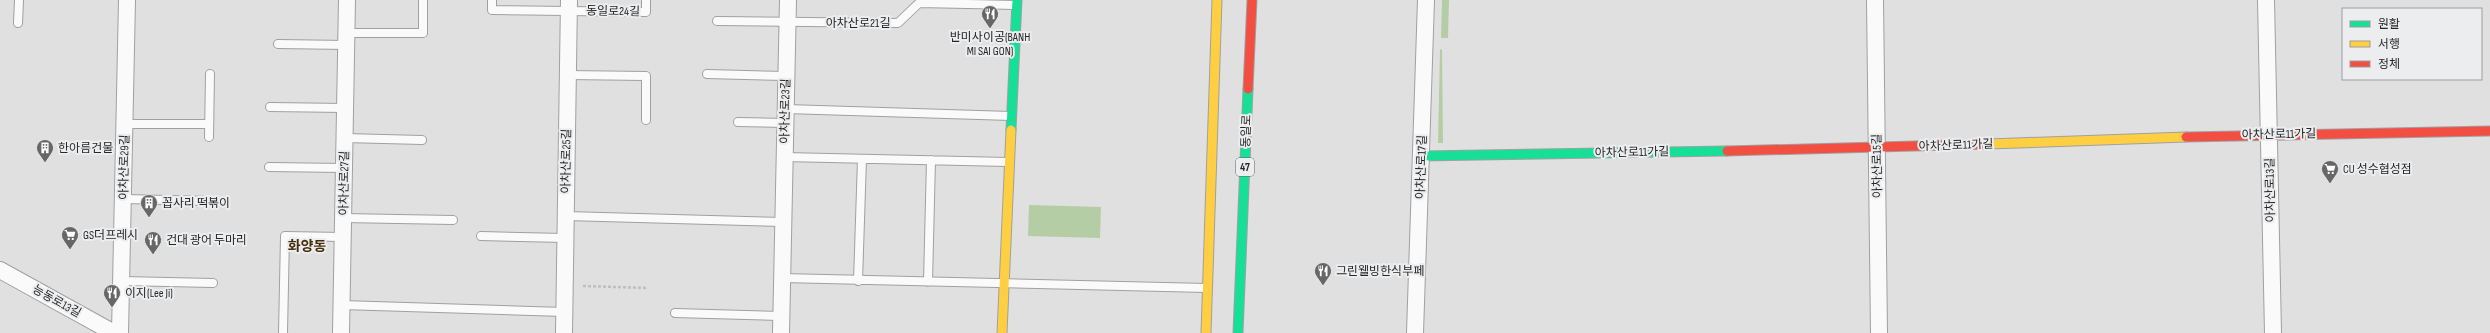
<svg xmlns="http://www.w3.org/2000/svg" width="2490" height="333" viewBox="0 0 2490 333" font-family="'Sofia Sans Condensed','Noto Sans KR',sans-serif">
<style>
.green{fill:#b5cda4}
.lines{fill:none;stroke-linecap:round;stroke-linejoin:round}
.lane-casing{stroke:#a0a0a0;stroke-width:10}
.street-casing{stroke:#a0a0a0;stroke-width:18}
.fast-casing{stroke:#a0a0a0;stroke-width:11}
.slow-casing{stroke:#a0a0a0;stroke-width:11}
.jam-casing{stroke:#a0a0a0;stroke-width:11}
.path{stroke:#bfbfbf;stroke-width:2.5;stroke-dasharray:3 2;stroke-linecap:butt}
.lane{stroke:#fafafa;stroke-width:8}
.street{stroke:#fafafa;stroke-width:16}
.fast{stroke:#16e098;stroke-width:9}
.slow{stroke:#ffcf43;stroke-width:9}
.jam{stroke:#f24e42;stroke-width:9}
.labels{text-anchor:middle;stroke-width:4;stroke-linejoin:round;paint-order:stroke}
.shield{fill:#ecedef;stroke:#616262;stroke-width:1}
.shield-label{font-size:11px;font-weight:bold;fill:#262626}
.street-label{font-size:12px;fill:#262626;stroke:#ecedef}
.poi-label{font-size:12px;fill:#262626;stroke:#ecedef;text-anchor:start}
.quarter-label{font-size:14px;font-weight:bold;fill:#472e0b;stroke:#ecedef}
</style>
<rect width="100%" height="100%" fill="#e0e0e0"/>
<path class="green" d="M1442,0H1449L1448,38H1441Z
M1440,49L1442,50L1443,143H1438Z
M1029,205L1101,207L1100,238L1028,236Z"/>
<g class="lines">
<defs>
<path id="lane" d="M492,0V10L646,12V0
M717,21L898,23L919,3L1016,5
M18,23L19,0
M347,33H423V0
M278,44L347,45
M707,74L786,76
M568,75L646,76V120
M270,107L345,108
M786,109L1011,116
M738,122L785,123
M125,124H209
M209,137L210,74
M345,138L422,140
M784,157L1008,162
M269,167L344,168
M124,199L210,201
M566,216L783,222
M343,218L453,220
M481,236L565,238
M782,278L1207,288
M122,281L213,283
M858,281L862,159
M928,282L931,160
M342,305L564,312
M675,313L781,316
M283,333L285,236L343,237"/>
<path id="street" d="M1875,0L1879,333
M2266,0L2273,333
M0,270L114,333
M120,333L127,0
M341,333L347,0
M564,333L569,0
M781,333L788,0
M1415,333L1426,0"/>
<path id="fast" d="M1011,130L1017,0
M1421,156L1727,151
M1238,333L1248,89"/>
<path id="slow" d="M1988,144L2186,137
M1002,333L1011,130
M1206,333L1217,0"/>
<path id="jam" d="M1248,89L1252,0
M2186,137L2490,131
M1727,151L1988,144"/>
</defs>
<use href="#lane" class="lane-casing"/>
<use href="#street" class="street-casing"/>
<use href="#fast" class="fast-casing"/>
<use href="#slow" class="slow-casing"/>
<use href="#jam" class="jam-casing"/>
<path class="path" d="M583,286L648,288"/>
<use href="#lane" class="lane"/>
<use href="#street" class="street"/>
<use href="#fast" class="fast"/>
<use href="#slow" class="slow"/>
<use href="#jam" class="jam"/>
</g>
<defs>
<symbol id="restaurant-pin" viewBox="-11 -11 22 30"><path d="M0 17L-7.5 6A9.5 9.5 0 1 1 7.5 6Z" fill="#676767" stroke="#ecedef"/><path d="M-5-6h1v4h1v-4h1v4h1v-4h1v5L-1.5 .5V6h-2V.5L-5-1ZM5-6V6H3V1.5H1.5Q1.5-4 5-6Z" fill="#fff"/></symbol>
<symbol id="building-pin" viewBox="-11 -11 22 30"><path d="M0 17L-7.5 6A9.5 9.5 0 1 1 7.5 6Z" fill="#676767" stroke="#ecedef"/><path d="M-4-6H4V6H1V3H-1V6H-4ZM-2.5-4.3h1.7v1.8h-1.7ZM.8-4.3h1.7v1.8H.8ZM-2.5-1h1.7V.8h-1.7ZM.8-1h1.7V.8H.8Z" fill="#fff"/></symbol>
<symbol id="supermarket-pin" viewBox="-11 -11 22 30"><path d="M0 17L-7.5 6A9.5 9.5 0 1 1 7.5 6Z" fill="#676767" stroke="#ecedef"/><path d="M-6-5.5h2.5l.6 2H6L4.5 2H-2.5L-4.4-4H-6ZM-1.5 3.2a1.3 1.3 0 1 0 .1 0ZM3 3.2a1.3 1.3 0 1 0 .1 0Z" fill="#fff"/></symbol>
</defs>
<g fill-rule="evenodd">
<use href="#restaurant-pin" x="980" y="4" width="20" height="27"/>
<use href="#building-pin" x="35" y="138" width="20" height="27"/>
<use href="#supermarket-pin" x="2320" y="159" width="20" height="27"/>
<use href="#building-pin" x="139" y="193" width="20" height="27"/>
<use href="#supermarket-pin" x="60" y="225" width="20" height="27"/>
<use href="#restaurant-pin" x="143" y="230" width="20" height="27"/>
<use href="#restaurant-pin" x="1313" y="261" width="20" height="27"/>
<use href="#restaurant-pin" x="102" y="283" width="20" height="27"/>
</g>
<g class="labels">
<rect class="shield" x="1236" y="158" width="18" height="18" rx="3"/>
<g class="shield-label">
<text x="1245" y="171">47</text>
</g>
<g class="street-label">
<text transform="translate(613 11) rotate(1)" y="4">동일로24길</text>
<text x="858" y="27">아차산로21길</text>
<text transform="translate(785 111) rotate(-89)" y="4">아차산로23길</text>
<text transform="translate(1246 131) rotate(-88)" y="4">동일로</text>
<text transform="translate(2279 134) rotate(-1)" y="4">아차산로11가길</text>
<text transform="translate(1956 145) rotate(-2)" y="4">아차산로11가길</text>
<text transform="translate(1632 152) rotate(-1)" y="4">아차산로11가길</text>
<text transform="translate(566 161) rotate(-89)" y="4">아차산로25길</text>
<text transform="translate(1877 166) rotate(-91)" y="4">아차산로15길</text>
<text transform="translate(124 167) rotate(-89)" y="4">아차산로29길</text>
<text transform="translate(1421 167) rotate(-88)" y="4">아차산로17길</text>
<text transform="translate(344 183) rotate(-89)" y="4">아차산로27길</text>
<text transform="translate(2270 190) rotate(-91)" y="4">아차산로13길</text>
<text transform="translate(57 301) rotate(29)" y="4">능동로13길</text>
</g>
<g class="poi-label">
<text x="990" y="41" text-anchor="middle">반미사이공(BANH<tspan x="990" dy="14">MI SAI GON)</tspan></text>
<text x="58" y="152">한아름건물</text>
<text x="2343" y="173">CU 성수협성점</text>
<text x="162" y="207">꼽사리 떡볶이</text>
<text x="83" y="239">GS더프레시</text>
<text x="166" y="244">건대 광어 두마리</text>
<text x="1336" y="275">그린웰빙한식부페</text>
<text x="125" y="297">이지(Lee Ji)</text>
</g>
<g class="quarter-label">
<text x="307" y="251">화양동</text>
</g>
</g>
<rect x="2342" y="8" width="140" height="72" fill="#ecedef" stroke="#9d9d9f"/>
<rect x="2350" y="21" width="20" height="6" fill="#16e098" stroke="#9d9d9f"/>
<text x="2378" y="28" font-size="12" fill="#262626">원활</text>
<rect x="2350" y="41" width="20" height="6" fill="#ffcf43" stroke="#9d9d9f"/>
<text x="2378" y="48" font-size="12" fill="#262626">서행</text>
<rect x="2350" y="61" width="20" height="6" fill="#f24e42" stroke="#9d9d9f"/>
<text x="2378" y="68" font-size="12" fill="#262626">정체</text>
</svg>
